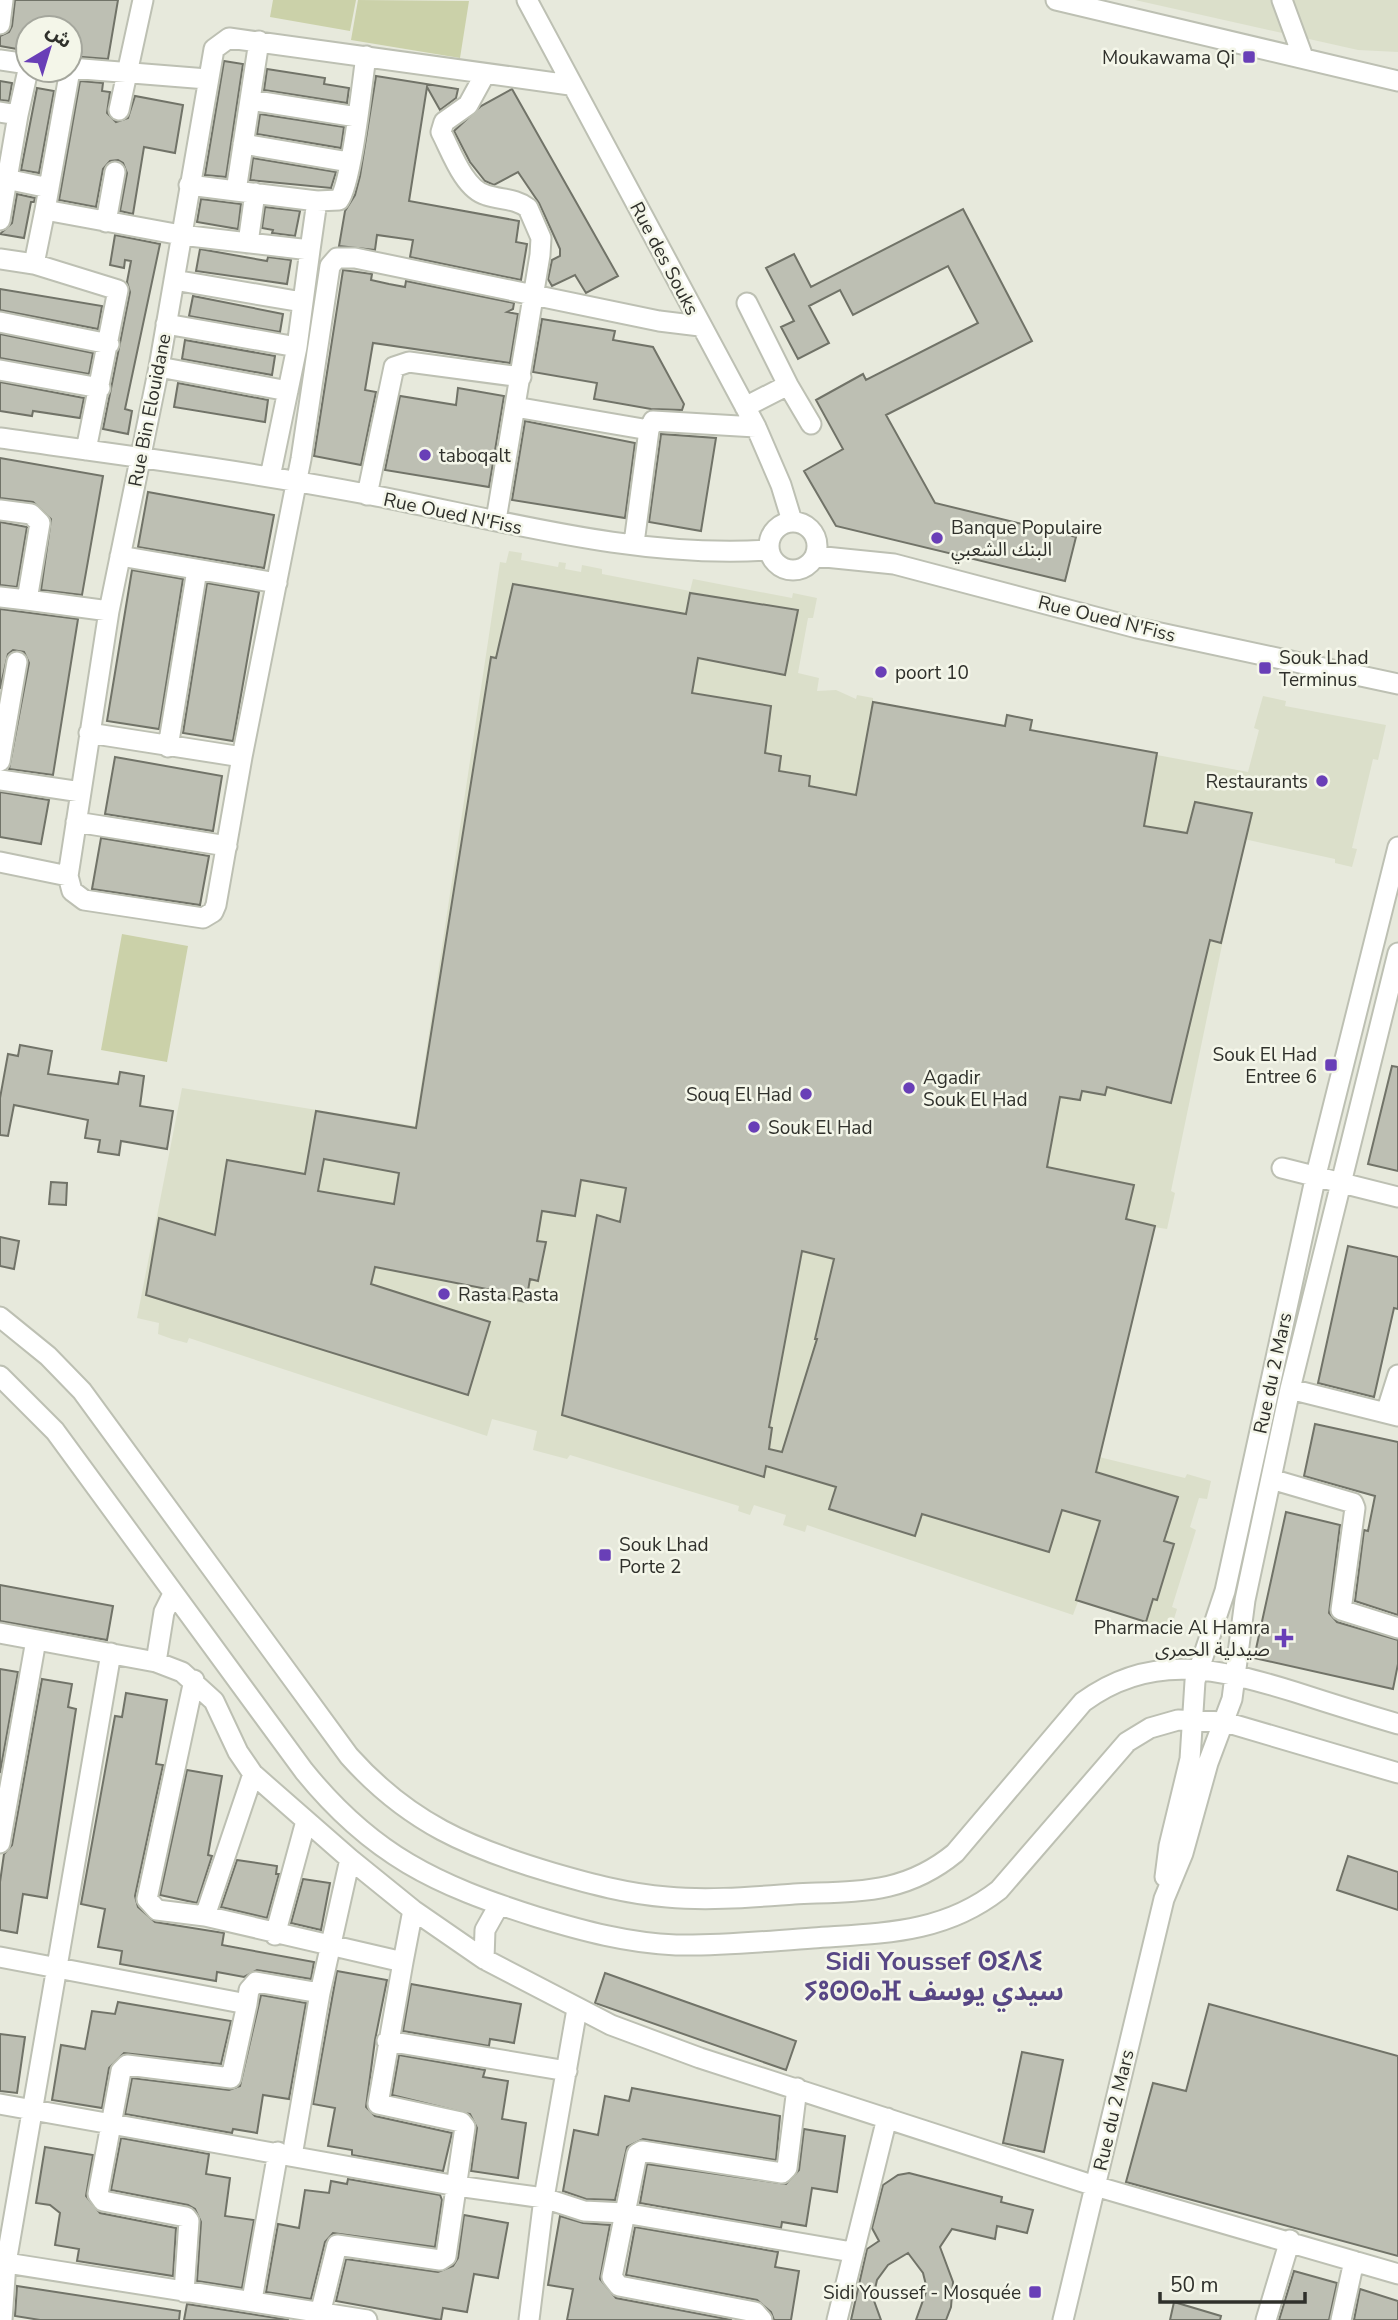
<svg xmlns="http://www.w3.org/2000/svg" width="1398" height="2320" viewBox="0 0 1398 2320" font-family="'Nunito Sans','Noto Sans Arabic','Noto Sans Tifinagh',sans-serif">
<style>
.built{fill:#dbdfca}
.green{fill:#cbd1a9}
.building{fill:#bdbfb3;stroke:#717368;stroke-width:2;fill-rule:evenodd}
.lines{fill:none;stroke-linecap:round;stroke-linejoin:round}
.minor-casing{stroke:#bdc0b3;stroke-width:23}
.minor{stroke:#fff;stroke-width:19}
.poi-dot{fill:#693fb7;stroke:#f4f6e9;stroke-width:2.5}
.labels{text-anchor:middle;stroke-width:5;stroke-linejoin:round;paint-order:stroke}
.poi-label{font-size:19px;fill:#2f302b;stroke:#f4f6e9;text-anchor:start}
.street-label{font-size:19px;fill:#2f302b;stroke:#f4f6e9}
.district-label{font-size:26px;font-weight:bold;fill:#584785;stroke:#f4f6e9}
</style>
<rect width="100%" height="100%" fill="#e7e9dc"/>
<path class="built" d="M1135,0H1398V52L1358,50Z
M509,551L522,553L521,560L558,567L559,562L566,563L565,569L581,572L582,565L602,569V574L690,591L693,579L792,598L793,593L817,598L813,618H808L798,673L819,678L817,691L836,690L856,699L857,695L873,698V702L1248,772L1259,730L1254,728L1263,696L1286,701L1285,706L1386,725L1378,760L1373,759L1352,848L1357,849L1352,867L1335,863V859L1244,839L1171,1191L1175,1193L1167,1229L1154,1227L1099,1457L1185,1478L1187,1474L1211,1481L1207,1499L1199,1498L1190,1527L1196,1530L1172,1607L1177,1609L1170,1632L1079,1599L1073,1615L807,1525L805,1532L783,1525L786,1515L754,1505L750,1515L738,1511L739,1506L570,1455L567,1459L533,1450L537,1431L492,1419L487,1436L189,1338L187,1343L172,1339L158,1334L159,1323L137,1318L182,1088L415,1126L500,562L506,563Z"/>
<path class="green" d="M273,0H356L350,31L270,17Z
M358,0L469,1L460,58L351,40Z
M122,934L188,946L167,1062L101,1050Z"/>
<path class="building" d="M15,0H118L108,59L70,56V28H28V51L0,46V36L9,32L12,26Z
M224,61L243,64L226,177L205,175Z
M267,69L325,78L324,84L349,88L347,103L264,90Z
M376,76L458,89L456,98L440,110L427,87L409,201L519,221L516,242L527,244L521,280L410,257L413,240L377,235L375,250L339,246L345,211L355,195L360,176Z
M0,81L12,83L9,101L0,100Z
M80,81L103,83L102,91L110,92L107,113L116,122L128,118L135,96L183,105L175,153L144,147L133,214L120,211L127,173L123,163L118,160L110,161L103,169L96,207L59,200Z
M37,88L54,91L39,173L21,170Z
M512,89L618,276L586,293L575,275L552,286L548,279L552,260L560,256V249L539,203L518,172L494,185L485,181L470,162L454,131L481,106Z
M260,114L344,127L341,148L257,134Z
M253,158L336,172L331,188L250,180Z
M17,194L35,198L34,202H31L24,238L0,234L12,223Z
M201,199L241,204L238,229L197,222Z
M265,207L300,211L295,236L272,233L273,230L262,228Z
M963,209L1032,341L886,415L935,503L1076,537L1065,581L836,526L804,471L843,449L816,400L863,374L866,380L978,323L948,266L853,315L840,290L809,306L829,343L798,359L781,327L794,321L766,268L794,254L811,287Z
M115,235L160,244L125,409L132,411L128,434L103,429L130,292L127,282L131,261L125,260L124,268L110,265Z
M200,249L267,261L268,257L291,260L287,284L196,271Z
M343,270L372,274L371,280L389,284L405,287L406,281L514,303L513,309L507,312L518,314L510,363L373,343L365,390L376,392L361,465L314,456Z
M0,289L102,306L98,329L0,310Z
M193,296L283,314L280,332L189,316Z
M542,319L615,331L613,340L653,347L684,404L682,410L651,409L594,399L597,383L533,372Z
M0,334L93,353L89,374L0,358Z
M185,340L275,356L272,375L182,359Z
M0,382L84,398L80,418L33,411L32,416L0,411Z
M178,383L268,400L265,422L174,407Z
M458,388L504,396L489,487L385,470L400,396L456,405Z
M525,421L635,443L625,518L512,500Z
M661,434L716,438L701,531L649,522Z
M0,458L103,476L82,595L41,590L51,519L33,502L0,498Z
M148,492L274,515L264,568L138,547Z
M0,522L27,527L17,587L0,585Z
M132,570L183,579L159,729L107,721Z
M207,583L259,592L233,741L183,733Z
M513,584L686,614L690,593L798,610L785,675L698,658L692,693L771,706L765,753L781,756L779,771L810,776L809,786L856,795L873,702L1005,726L1007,715L1032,720L1030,730L1157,753L1144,826L1187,833L1195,802L1252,813L1221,943L1210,940L1171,1103L1107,1087L1105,1095L1082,1091L1080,1100L1060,1097L1047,1167L1134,1185L1126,1219L1155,1226L1096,1472L1178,1497L1164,1541L1174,1544L1157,1600L1153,1599L1146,1622L1076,1600L1100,1521L1062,1510L1049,1552L922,1514L915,1536L829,1509L836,1487L766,1466L764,1477L562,1415L597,1215L620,1222L626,1188L581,1180L575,1216L542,1211L537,1241L546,1242L538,1281L530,1279L526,1302L491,1295L492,1290L375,1267L371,1284L490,1322L468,1395L146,1295L159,1218L215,1235L227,1160L305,1174L316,1111L416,1128L491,657L496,658ZM324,1159L399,1173L394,1204L318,1191ZM802,1251L834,1259L815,1339H817L782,1452L769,1449L772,1428L769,1427Z
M0,609L78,619L53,775L9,769L29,663L24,652L13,650L8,654L0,689Z
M115,757L222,776L213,831L105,814Z
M0,792L49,800L41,844L0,837Z
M101,838L209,856L200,905L92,889Z
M20,1045L52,1051L48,1074L118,1084L120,1072L144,1076L140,1106L173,1111L167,1149L121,1141L119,1155L98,1152L100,1140L85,1138L88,1120L14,1105L8,1136L0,1135V1098L8,1054L18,1056Z
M1392,1066L1398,1067V1171L1368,1164Z
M51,1182L67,1183L66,1205L49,1204Z
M0,1237L19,1241L14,1269L0,1266Z
M1348,1246L1398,1257V1309L1394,1308L1374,1397L1318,1383Z
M1315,1424L1398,1442V1615L1355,1601L1364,1530L1368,1531L1375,1496L1304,1476Z
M1286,1512L1340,1525L1329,1613L1337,1622L1398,1640V1664L1393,1689L1254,1658Z
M0,1585L113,1606L107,1640L0,1621Z
M0,1669L18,1672L0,1773Z
M42,1679L72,1684L68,1707L76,1709L47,1898L23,1894L17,1933L0,1930V1882L4,1854L12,1845Z
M126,1693L167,1700L156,1764L163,1765L135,1896L138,1907L155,1922L224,1933L222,1945L314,1962L311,1979L257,1970L244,1977L217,1972L216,1981L120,1964L122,1951L98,1947L105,1909L81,1904L115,1716L122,1717Z
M187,1770L222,1776L208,1855L212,1856L197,1903L160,1895Z
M1348,1856L1398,1872V1910L1337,1890Z
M237,1860L277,1866L276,1874H279L267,1918L221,1907Z
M303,1879L330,1883L321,1930L291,1923Z
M337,1971L387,1980L375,2040L366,2107L375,2116L452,2133L443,2171L352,2155V2150L328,2146L335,2108L313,2104Z
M605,1973L796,2041L786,2070L595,2003Z
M411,1984L521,2004L514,2043L490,2039L489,2046L403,2031Z
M261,1995L306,2003L289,2099L263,2095L257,2133L233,2129L232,2133L125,2114L132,2078L229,2090L240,2086Z
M118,2002L231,2021L221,2064L124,2053L109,2068L102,2108L52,2100L61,2045L85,2049L92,2011L115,2014Z
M1209,2004L1398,2056V2256L1126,2182L1153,2083L1186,2091Z
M0,2034L25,2037L17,2093L0,2091Z
M1022,2052L1063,2060L1044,2152L1003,2143Z
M399,2055L485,2070L483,2077L508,2081L502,2119L526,2123L518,2178L471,2171L477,2128L470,2114L392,2095Z
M632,2088L780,2116L776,2160L643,2139L627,2147L615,2200L586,2199L563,2191L574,2130L598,2135L605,2096L629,2101Z
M804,2129L845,2136L837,2192L812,2188L806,2226L782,2222L781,2228L640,2203L647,2164L786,2184L799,2170Z
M121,2138L209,2154L206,2174L230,2178L225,2216L254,2220L242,2288L197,2281L201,2222L195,2209L188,2205L111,2190Z
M45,2147L93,2155L86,2196L100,2213L176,2228L173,2276L77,2261L79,2249L55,2245L60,2213L50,2205L36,2203Z
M909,2173L1002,2197L1001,2202L1033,2210L1027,2233L997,2226L995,2239L952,2229L940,2247L953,2282L951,2307L946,2320H916L927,2289L923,2273L908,2253L888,2265L877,2280L873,2298L881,2320H851L867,2249L879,2241L872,2228L883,2185L898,2175Z
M348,2179L440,2195L442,2200L435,2247L333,2233L325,2242L311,2299L266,2292L278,2224L299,2228L305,2190L329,2193L331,2181L347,2184Z
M464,2215L508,2223L498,2278L474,2274L467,2312L443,2308L441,2320L336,2301L346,2259L438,2272L453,2266L458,2258Z
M560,2216L583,2223L610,2225L600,2279L616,2298L732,2320H567L573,2289L548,2285Z
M635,2227L778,2252L775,2267L799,2271L791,2320H774L771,2312L757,2300L626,2275Z
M1294,2271L1337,2283L1329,2320H1279Z
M17,2286L180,2311L179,2320H40L15,2316Z
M1360,2289L1398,2301V2320H1354Z
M1174,2302L1221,2316L1220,2320H1170Z
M187,2304L289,2320H184Z"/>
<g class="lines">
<defs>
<path id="minor" d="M527,0L756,427L781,485L792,521
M1056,0L1398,81
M1282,0L1303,57
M0,24L3,0
M0,60L28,64
M70,68L207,79
M70,70L45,210L181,235L310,250L297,347L270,477
M485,74L468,105L444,122L441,132C451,151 464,189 486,195C501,200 515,198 528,208L541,238L540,255L496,520
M250,100L357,117
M119,110L143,0
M0,112L18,115L0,220
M18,115L28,70
M243,144L349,162
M6,179L49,188
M189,185L236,191L259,41
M236,191L317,201L339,200C352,182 362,83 366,56
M106,222L115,172
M248,243L255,193
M310,250L317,201
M0,259L34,264L118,290L86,450
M34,264L45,210
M174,280L302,302
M747,303L788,385
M0,322L109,344
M166,324L297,347
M159,367L288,391
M0,370L100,388
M515,407L649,430
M745,407L788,385L811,424
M0,438C122,455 245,471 366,494C498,519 634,559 769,550
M367,495L394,367L409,362L521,377
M0,510L31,514L40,523L27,600L109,611
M769 546a24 24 0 1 1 48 0a24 24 0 1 1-48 0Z
M634,543L649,430L653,421L756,427
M120,556L277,583
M815,556L894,564L1137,628L1398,684
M0,597L27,600
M89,733L242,757L301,459L330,266L337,258H355L659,321L700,326
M168,747L197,570
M242,757L216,905L213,912L203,918L84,900L72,891L68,876L109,611L159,367L214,49L229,38L570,85
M0,761L17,662
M0,780L81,792
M76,822L227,846
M0,862L68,876
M1282,1168L1398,1197
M0,1317L48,1356L82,1391L349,1756C409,1823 469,1848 553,1873C591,1884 628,1894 667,1897C709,1901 752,1897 794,1894C857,1891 904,1895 955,1853L1083,1702C1152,1651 1220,1669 1295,1692C1329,1703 1364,1714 1398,1724
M0,1376L55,1431L304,1771C372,1855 436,1885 537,1917C583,1931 628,1943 676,1945C722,1946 768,1941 813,1938C881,1933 943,1934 999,1890L1127,1742L1150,1728L1178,1720L1225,1722L1398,1773
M1290,1389L1398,1416
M1386,1413L1398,1375
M1271,1479L1353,1503L1355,1508L1341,1610L1398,1628
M0,1633L156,1662L182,1672L214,1701L238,1752L253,1774L350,1859L413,1910L484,1959L611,2025L700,2058L1095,2186L1398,2274
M156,1662L164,1612L173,1594
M194,1680L147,1899L157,1910L205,1916L403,1962L378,2104L461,2122L465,2127L446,2256L440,2260L337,2245L321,2310
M0,1843L36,1640
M1165,1877L1169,1846L1190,1759L1195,1681L1225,1591L1316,1175L1398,847
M205,1916L253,1774
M275,1935L306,1821
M0,1957L247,2004L231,2078L127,2065L121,2071L98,2194L103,2201L186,2217L189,2221L184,2292
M484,1959L485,1930L499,1905
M403,1962L413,1910
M247,2004L249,1990L256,1982L320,1993
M387,2041L567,2071
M0,2104L457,2186L544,2198L584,2211L624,2213L852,2252
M292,2156L320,1993L350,1859
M0,2262L367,2320
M252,2300L278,2152
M2,2320L6,2263L111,1653
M529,2320L544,2198L577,2009
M762,2320L755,2312L619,2286L612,2277L637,2154L642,2151L782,2173L787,2168L797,2088
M837,2320L887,2118
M1063,2320L1164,1899L1183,1853L1208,1763L1232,1699L1245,1600L1290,1389L1398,953
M1266,2320L1290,2240
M1341,2320L1354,2261"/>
</defs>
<use href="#minor" class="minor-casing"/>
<use href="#minor" class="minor"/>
</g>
<g class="poi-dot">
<rect x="1242" y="50" width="14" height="14" rx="3.5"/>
<circle cx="425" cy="455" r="7"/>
<circle cx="937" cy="538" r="7"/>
<rect x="1258" y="661" width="14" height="14" rx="3.5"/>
<circle cx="881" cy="672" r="7"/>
<circle cx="1322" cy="781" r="7"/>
<rect x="1324" y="1058" width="14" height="14" rx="3.5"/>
<circle cx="909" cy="1088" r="7"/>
<circle cx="806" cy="1094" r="7"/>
<circle cx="754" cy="1127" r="7"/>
<circle cx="444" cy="1294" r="7"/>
<rect x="598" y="1548" width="14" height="14" rx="3.5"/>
<path d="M1280.5 1627.5h7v7h7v7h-7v7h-7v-7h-7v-7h7z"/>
<rect x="1028" y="2285" width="14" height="14" rx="3.5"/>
</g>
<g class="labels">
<g class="poi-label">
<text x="1235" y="64" text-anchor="end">Moukawama Qi</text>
<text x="439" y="462">taboqalt</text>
<text x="951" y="534">Banque Populaire<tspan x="951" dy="22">البنك الشعبي</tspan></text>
<text x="1279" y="664">Souk Lhad<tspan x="1279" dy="22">Terminus</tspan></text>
<text x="895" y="679">poort 10</text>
<text x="1308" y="788" text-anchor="end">Restaurants</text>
<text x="1317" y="1061" text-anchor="end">Souk El Had<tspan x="1317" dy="22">Entree 6</tspan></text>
<text x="923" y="1084">Agadir<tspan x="923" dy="22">Souk El Had</tspan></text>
<text x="792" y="1101" text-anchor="end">Souq El Had</text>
<text x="768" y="1134">Souk El Had</text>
<text x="458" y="1301">Rasta Pasta</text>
<text x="619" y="1551">Souk Lhad<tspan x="619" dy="22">Porte 2</tspan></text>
<text x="1270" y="1634" text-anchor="end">Pharmacie Al Hamra<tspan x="1270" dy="22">صيدلية الحمرى</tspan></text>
<text x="1021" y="2299" text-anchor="end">Sidi Youssef - Mosquée</text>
</g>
<g class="street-label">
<text transform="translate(665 258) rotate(62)" y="7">Rue des Souks</text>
<text transform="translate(149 410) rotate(-79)" y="7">Rue Bin Elouidane</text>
<text transform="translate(453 513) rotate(12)" y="7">Rue Oued N'Fiss</text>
<text transform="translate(1107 618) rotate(14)" y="7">Rue Oued N'Fiss</text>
<text transform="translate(1272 1373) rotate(-78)" y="7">Rue du 2 Mars</text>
<text transform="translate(1113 2110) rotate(-77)" y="7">Rue du 2 Mars</text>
</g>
<g class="district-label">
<text x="934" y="1970">Sidi Youssef ⵙⵉⴷⵉ<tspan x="934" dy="30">ⵢⵓⵙⵙⴰⴼ سيدي يوسف</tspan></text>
</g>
</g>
<g transform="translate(49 49) rotate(38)"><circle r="33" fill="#f4f6e9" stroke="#a5a79d" stroke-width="2"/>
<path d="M0-5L12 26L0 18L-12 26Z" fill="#693fb7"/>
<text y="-10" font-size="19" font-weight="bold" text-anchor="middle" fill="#2f302b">ش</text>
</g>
<path d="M1160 2292v10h145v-10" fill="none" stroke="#2f302b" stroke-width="3.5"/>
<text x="1170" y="2292" font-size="21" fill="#2f302b" stroke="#f4f6e9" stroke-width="5" paint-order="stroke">50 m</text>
</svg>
